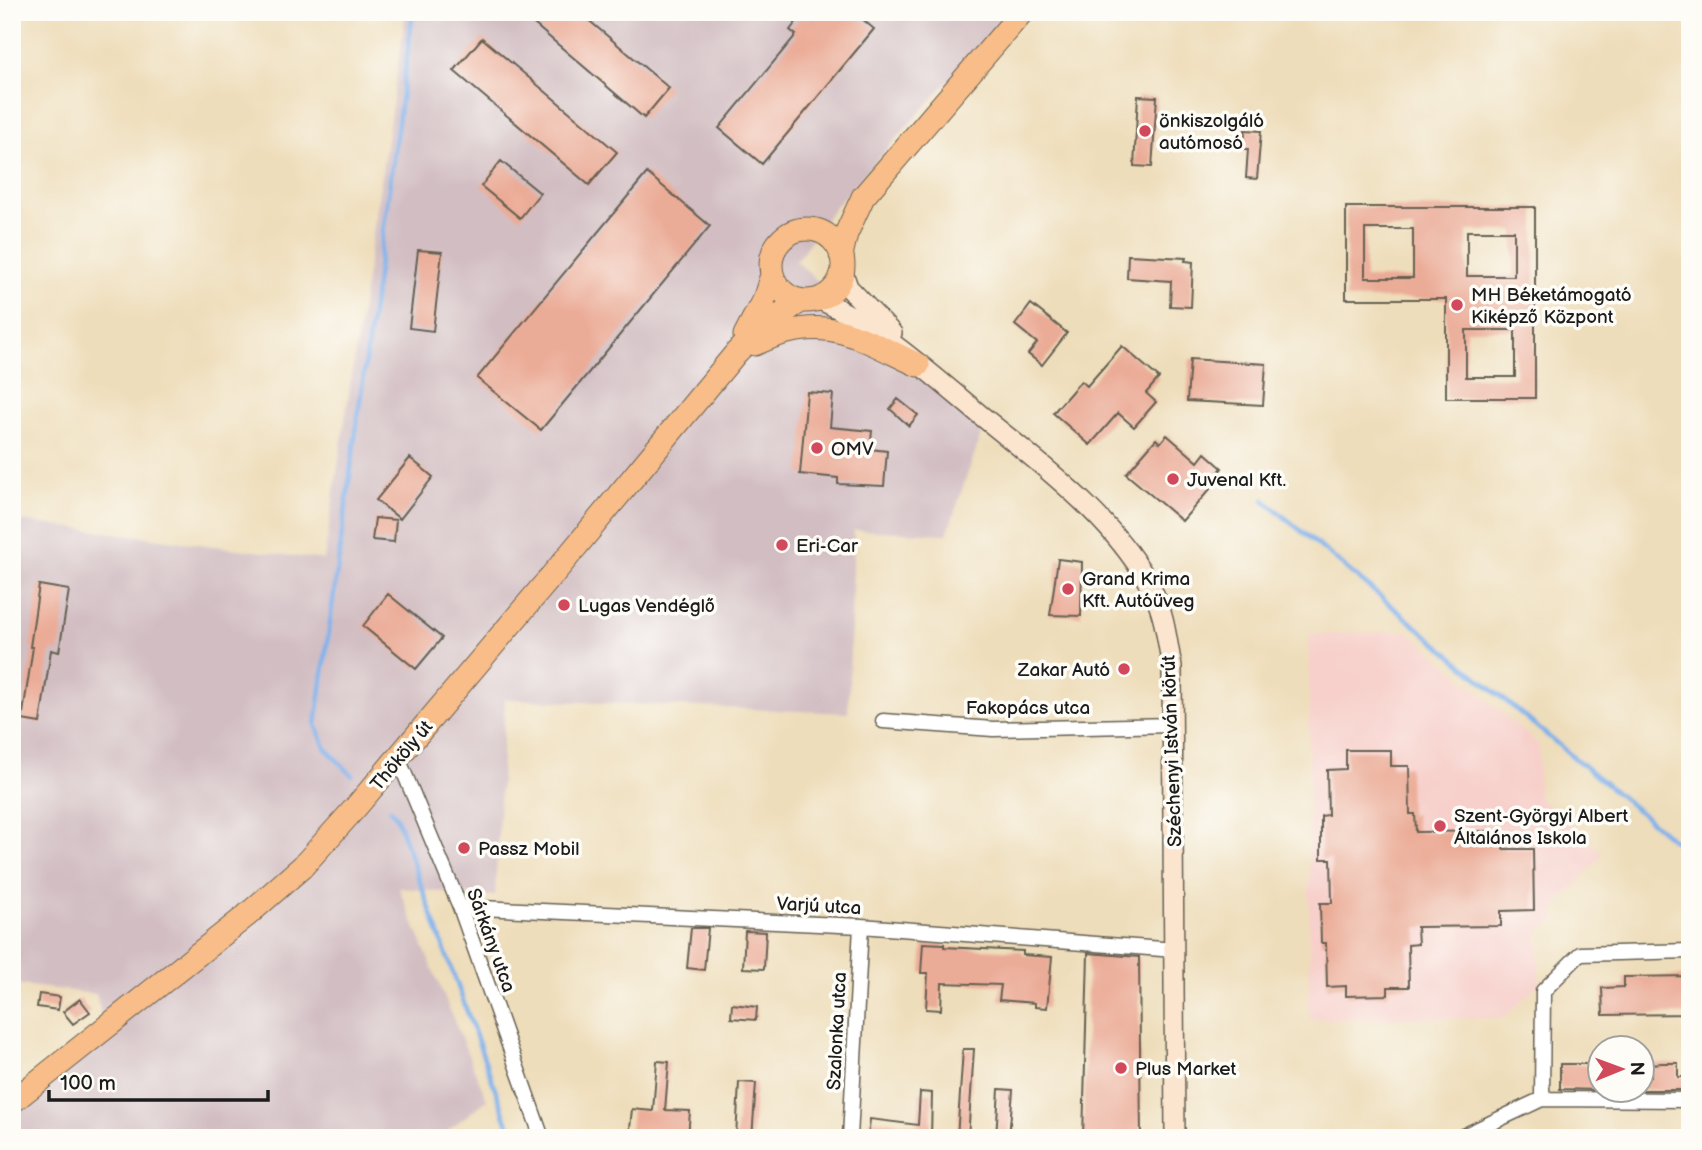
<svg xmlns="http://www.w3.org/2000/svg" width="1702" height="1150" viewBox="0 0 1702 1150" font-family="'Balsamiq Sans',sans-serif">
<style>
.built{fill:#f7d0cb}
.industrial{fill:#d2bec2}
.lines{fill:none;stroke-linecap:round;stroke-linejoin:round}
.stream{stroke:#7eb1eb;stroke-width:4.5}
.building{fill:#ebac97;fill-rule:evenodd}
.street-casing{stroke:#666053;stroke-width:17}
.secondary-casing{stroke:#666053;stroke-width:22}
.primary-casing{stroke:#666053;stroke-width:25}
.street{stroke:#fff;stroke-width:14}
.secondary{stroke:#fce5cf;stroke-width:19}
.primary{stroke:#f8bd88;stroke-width:23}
.poi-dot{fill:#d1495b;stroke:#fdfcf7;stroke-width:2.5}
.labels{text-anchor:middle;stroke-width:7;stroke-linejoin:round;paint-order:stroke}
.poi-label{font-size:19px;fill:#1c1c1c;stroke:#fdfcf7;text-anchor:start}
.street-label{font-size:19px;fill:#1c1c1c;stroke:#fdfcf7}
</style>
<rect width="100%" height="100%" fill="#fdfcf7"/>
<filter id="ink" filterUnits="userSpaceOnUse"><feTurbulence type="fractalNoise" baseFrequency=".0143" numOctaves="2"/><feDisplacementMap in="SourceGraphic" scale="14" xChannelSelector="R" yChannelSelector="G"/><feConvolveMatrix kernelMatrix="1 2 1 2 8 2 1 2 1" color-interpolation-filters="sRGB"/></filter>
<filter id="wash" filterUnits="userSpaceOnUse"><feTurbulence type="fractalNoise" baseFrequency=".00686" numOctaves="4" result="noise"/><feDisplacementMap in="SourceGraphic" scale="28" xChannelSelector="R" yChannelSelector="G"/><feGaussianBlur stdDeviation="1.57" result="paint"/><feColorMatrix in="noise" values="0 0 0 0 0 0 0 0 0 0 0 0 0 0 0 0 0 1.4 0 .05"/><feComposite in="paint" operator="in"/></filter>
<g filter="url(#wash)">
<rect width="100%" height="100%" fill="#eeddba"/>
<path class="built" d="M1408,631L1539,745L1538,797L1603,854L1555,908V920L1538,932L1539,983L1504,1018L1309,1019V635Z"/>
<path class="industrial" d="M406,12H1010L834,208L796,261L982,432L947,534L854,530L848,713L505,699L495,896L399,888L487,1100L438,1138H12V1107L105,1028L96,994L12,984V520L324,560Z"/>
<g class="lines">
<path class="stream" d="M1264,500L1690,854
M352,775L326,749L316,725L413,12
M390,810L396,816L513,1138"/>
</g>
<g id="blocks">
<path class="building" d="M520,12H579L669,88L644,118Z
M815,12H854L874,29L762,164L719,128L796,35L790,30L801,16L808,21Z
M482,38L617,152L589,185L454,71Z
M1138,96L1157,97L1152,167L1134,166Z
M1245,130L1261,131L1257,179L1246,178L1248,149H1244Z
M501,161L540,193L520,218L481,186Z
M647,173L710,226L541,430L477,378Z
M1346,207H1535V398H1446V299H1346ZM1365,229H1413V278H1365ZM1467,231H1514V276H1467ZM1466,330H1515V377H1466Z
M418,250L442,252L433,331L409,328Z
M1128,255L1186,258L1185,261L1193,262L1191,307L1170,306L1171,281L1127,278Z
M1031,304L1067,333L1042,365L1028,354L1037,343L1015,325Z
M1122,346L1159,378L1146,393L1156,402L1134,427L1118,413L1090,445L1053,413L1081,381L1087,386Z
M1190,359L1266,364L1263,405L1187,401Z
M807,392L833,394L830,427L872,431L870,449L887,451L884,486L838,484V478L800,474Z
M898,399L918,415L909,426L890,409Z
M1167,435L1198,462L1205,453L1222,468L1208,485L1211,488L1182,521L1126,474L1156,439L1160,443Z
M410,458L433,477L400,519L376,500Z
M375,518L396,520L394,542L372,540Z
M1058,559L1082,562L1081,616L1050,615Z
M39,585L69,590L59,652L51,650L40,723L22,720L33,647H30Z
M388,594L442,638L416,669L363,626Z
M1346,750H1391V766H1409L1410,814H1415L1416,832L1503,831V849H1533L1534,910L1501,911V926L1417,927L1418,944L1408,945L1409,987H1388V995L1346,996V986L1327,987L1326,943H1321L1320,903H1332L1331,859H1321V816L1328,815L1327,770L1346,769Z
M691,928H708L704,970L687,968Z
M745,931L766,932L764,969L743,968Z
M923,943L944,944V947L1023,951V955L1052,957L1047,1008L1035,1007V1003L999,1000L1001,985L942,983L941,1010L926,1009L928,973H921Z
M1088,953L1139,957L1141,1138H1083Z
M1690,976V1014L1603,1015L1602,988L1624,987V977Z
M39,994L60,997L58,1010L37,1007Z
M80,999L90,1012L73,1024L63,1012Z
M732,1004L757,1007L756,1020L731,1018Z
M963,1049H974L968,1138H957Z
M657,1061L669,1062L665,1110L690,1111L688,1138H629L632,1109L653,1111Z
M1662,1063H1678V1077H1690V1090H1642V1077H1651V1064Z
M1560,1064H1593L1594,1078H1600V1090L1560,1089Z
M739,1082L756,1083L752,1138H736Z
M999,1089L1013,1090L1009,1138H996Z
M920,1092L932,1093L931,1138H868L870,1119L918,1125Z"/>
</g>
</g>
<g filter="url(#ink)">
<use href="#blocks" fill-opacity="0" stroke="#666053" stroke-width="2"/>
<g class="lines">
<defs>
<path id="street" d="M883,721L993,729L1173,725
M398,758L460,907L542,1138
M460,907L861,926L1175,950
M1542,1099L1690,1100
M850,1138L861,926
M1459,1138L1542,1099L1543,991L1580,954L1690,951"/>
<path id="secondary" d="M842,270L848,287L892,333
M818,299C877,325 929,372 978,413C1038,462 1120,522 1154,594C1165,616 1167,642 1172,666L1175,1138"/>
<path id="primary" d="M771 265a36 36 0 1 1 72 0a36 36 0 1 1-72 0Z
M841,255L846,234L863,197L1022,12
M745,335L765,297L772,275
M755,344C824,311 855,336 918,365
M12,1102L246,916L302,867L356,807L560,566L736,353L762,326L801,301"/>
</defs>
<use href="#street" class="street-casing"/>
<use href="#secondary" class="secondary-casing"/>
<use href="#primary" class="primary-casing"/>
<use href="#street" class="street"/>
<use href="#secondary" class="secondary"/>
<use href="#primary" class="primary"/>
</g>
</g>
<g class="poi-dot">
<circle cx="1145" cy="131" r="7"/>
<circle cx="1457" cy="305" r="7"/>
<circle cx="817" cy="448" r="7"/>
<circle cx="1173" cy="479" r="7"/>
<circle cx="782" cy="545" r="7"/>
<circle cx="1068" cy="589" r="7"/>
<circle cx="564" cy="605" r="7"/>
<circle cx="1124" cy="669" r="7"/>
<circle cx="1440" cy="826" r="7"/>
<circle cx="464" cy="848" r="7"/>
<circle cx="1121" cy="1068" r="7"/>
</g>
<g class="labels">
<g class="poi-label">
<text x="1159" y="127">önkiszolgáló<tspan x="1159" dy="22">autómosó</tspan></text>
<text x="1471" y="301">MH Béketámogató<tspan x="1471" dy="22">Kiképző Központ</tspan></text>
<text x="831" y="455">OMV</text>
<text x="1187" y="486">Juvenal Kft.</text>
<text x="796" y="552">Eri-Car</text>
<text x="1082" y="585">Grand Krima<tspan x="1082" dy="22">Kft. Autóüveg</tspan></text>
<text x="578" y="612">Lugas Vendéglő</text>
<text x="1110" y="676" text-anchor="end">Zakar Autó</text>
<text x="1454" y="822">Szent-Györgyi Albert<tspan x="1454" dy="22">Általános Iskola</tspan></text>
<text x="478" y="855">Passz Mobil</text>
<text x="1135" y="1075">Plus Market</text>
</g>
<g class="street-label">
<text x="1028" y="714">Fakopács utca</text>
<text transform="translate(1171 751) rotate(-92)" y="7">Széchenyi István körút</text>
<text transform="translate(401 755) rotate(-50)" y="7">Thököly út</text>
<text transform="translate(819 905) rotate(3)" y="7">Varjú utca</text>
<text transform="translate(492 940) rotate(70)" y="7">Sárkány utca</text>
<text transform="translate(836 1031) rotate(-87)" y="7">Szalonka utca</text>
</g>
</g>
<rect width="1702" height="1150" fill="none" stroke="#fdfcf7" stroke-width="42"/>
<g transform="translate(1621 1069) rotate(89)"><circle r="33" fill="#fdfcf7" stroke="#a3a29f" stroke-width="2"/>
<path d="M0-5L12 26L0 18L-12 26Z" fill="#d1495b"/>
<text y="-10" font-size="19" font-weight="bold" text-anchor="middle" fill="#1c1c1c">N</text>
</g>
<path d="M49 1090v10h219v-10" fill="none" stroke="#1c1c1c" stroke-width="3.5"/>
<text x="60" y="1090" font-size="21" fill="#1c1c1c" stroke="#fdfcf7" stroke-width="5" paint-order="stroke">100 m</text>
</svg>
